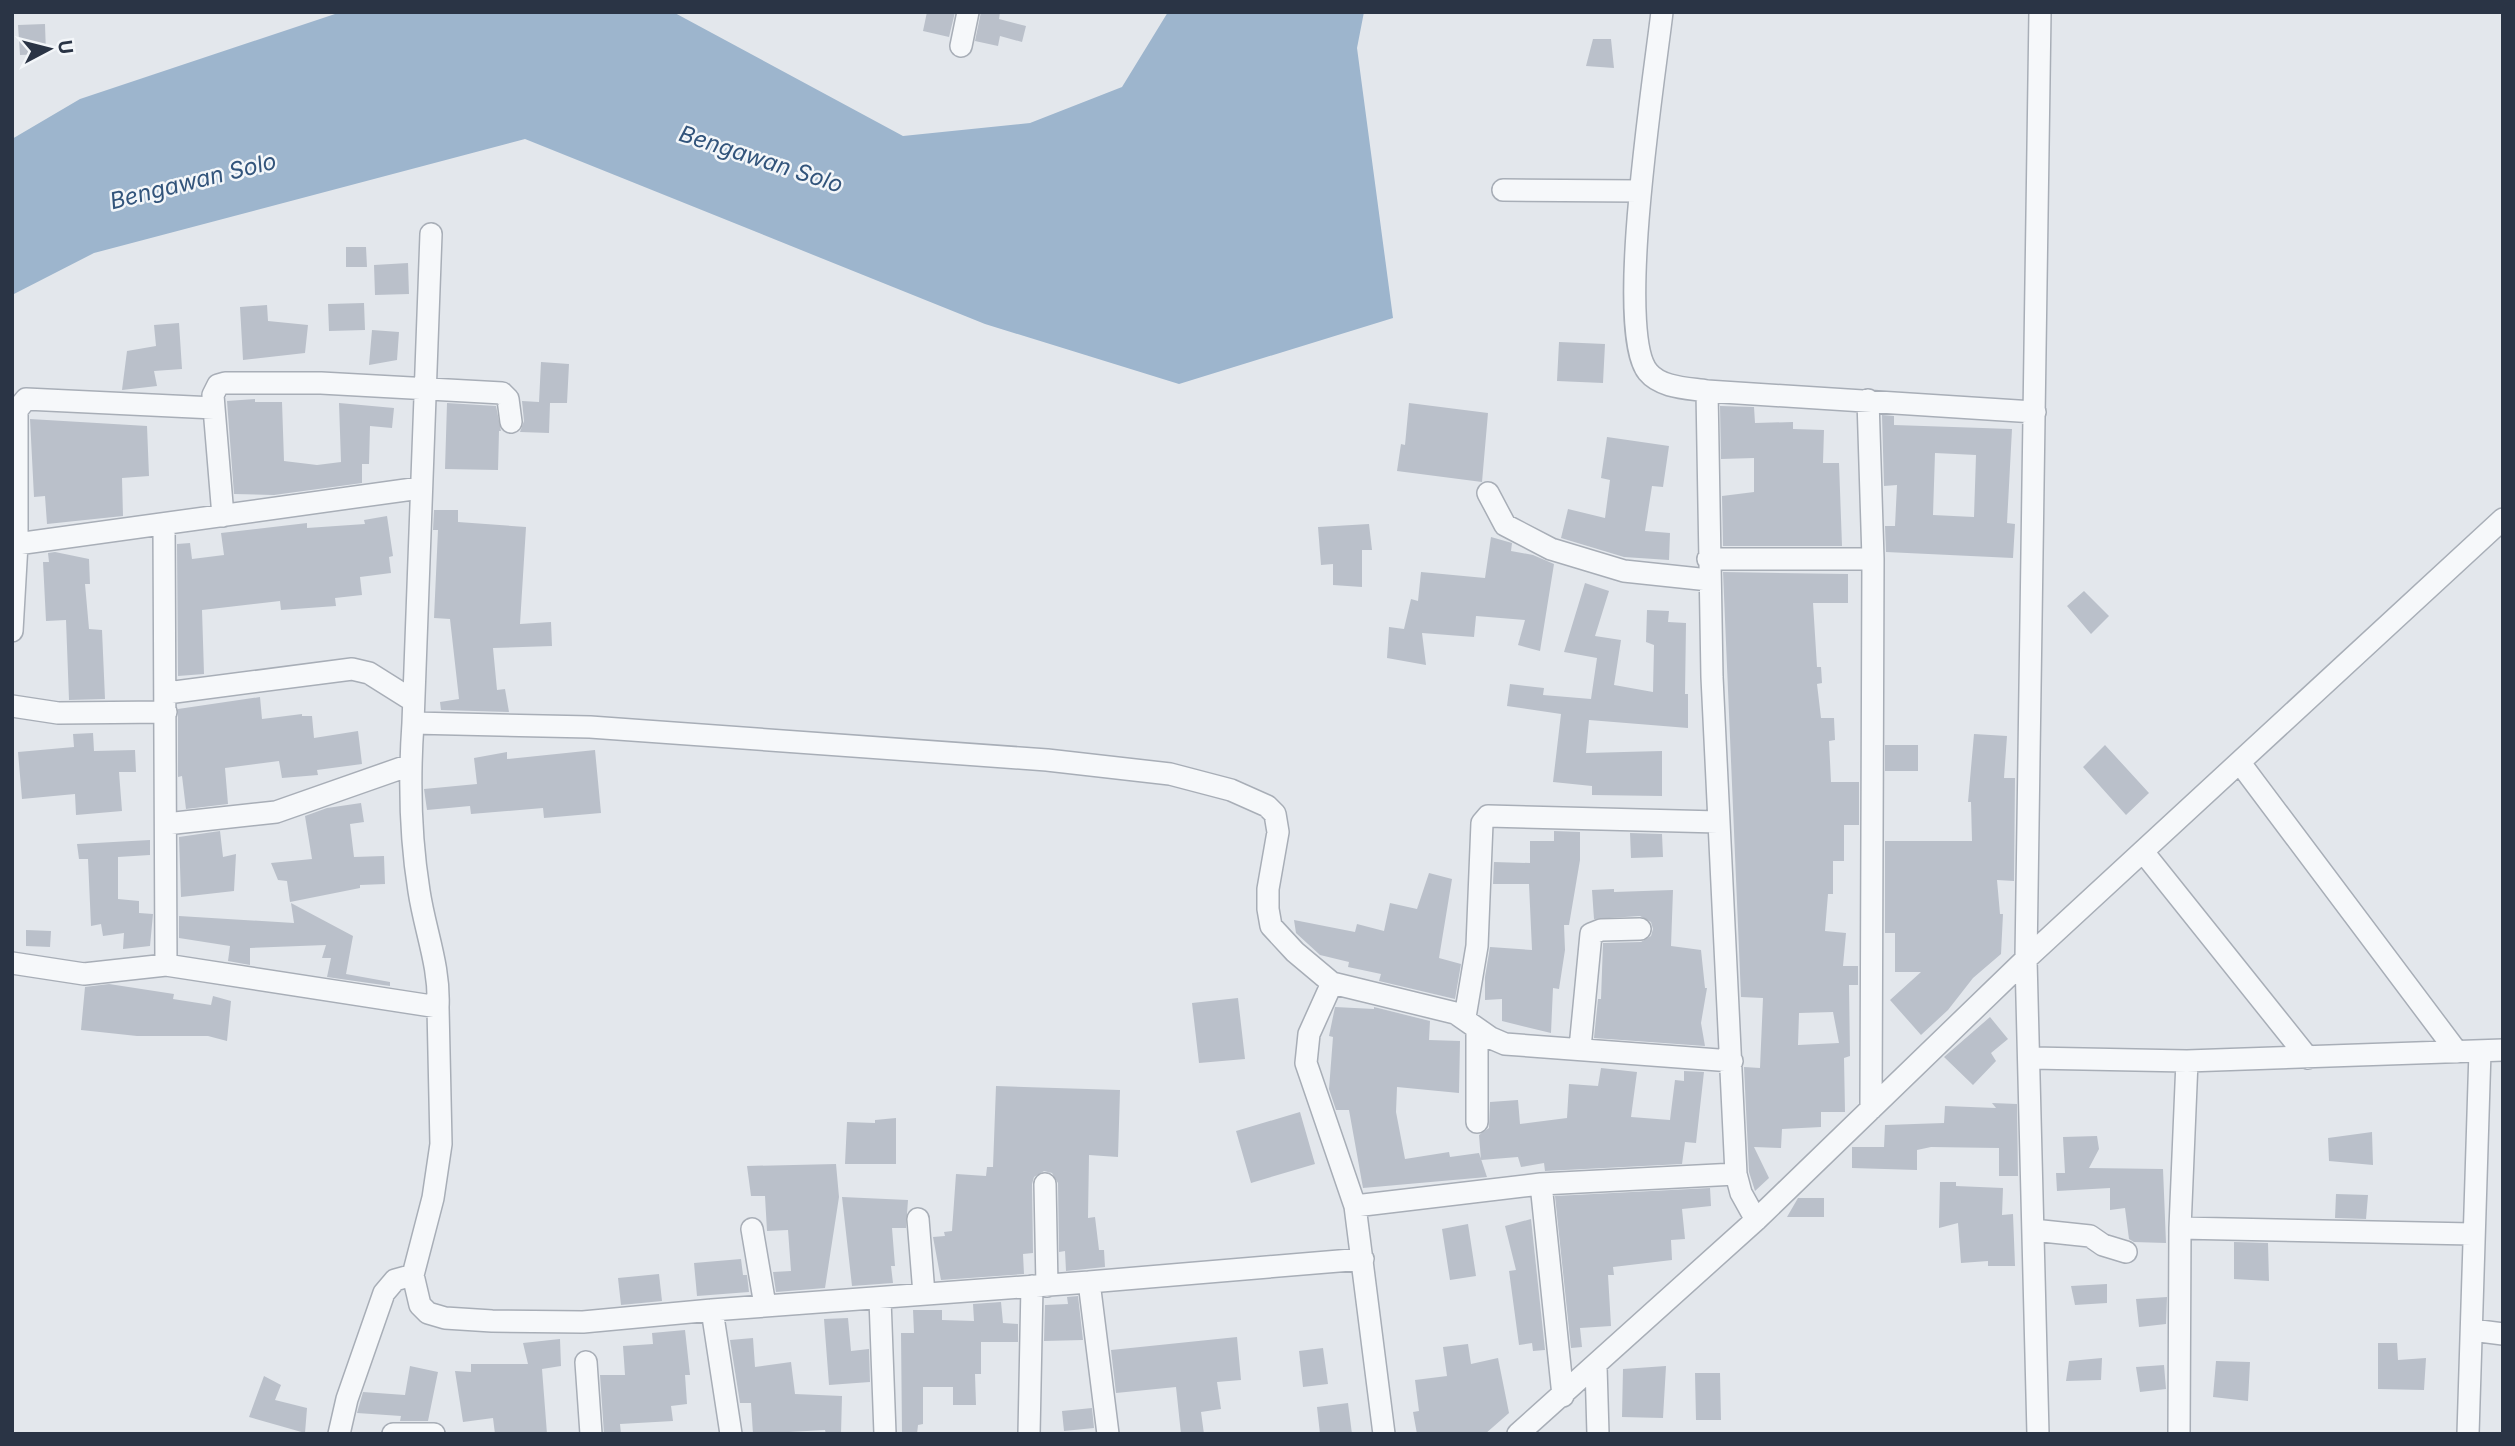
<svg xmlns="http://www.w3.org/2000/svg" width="2515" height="1446" viewBox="0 0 2515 1446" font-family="Inter,sans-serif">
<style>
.water{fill:#9db5cd}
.building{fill:#bac0ca;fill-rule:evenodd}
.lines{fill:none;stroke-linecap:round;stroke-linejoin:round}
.minor-casing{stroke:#a8aeb7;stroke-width:24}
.minor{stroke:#f6f8fa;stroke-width:21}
.labels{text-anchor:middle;stroke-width:5;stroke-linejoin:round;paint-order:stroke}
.water-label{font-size:23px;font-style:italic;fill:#32547b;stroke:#f3f6f9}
</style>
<rect width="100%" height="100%" fill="#e3e7ec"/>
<path class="water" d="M341,12H673L903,136L1030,123L1122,87L1168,12H1364L1357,48L1393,318L1179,384L985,324L525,139L94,253L12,295V139L80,99Z"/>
<path class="building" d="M927,12H955L949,37L923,31Z
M981,12H1000L999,19L1026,26L1022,42L1000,36L998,46L975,41Z
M45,24L46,54L20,55L18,25Z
M1593,39H1611L1614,68L1586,66Z
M346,247H366L367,267H346Z
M408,263L409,294L375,295L374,265Z
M364,303L365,330L329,331L328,304Z
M267,305L268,321L308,325L305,353L243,360L240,307Z
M179,323L182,369L154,371L157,386L122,390L127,351L156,346L154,325Z
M372,330L399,332L397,360L369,365Z
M1559,342L1605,344L1603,383L1557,381Z
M541,362L569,364L567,403H550L549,433L520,432L524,421L522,401L539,402Z
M255,399V402H282L284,461L317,465L341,462L339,403L394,408L392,428L370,426L369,464H362V483L274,495L234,494L227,401Z
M447,403L496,406L501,431H499L498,470L445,469Z
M1409,403L1488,413L1482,482L1397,471L1401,444L1405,445Z
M1720,406L1754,407L1755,423L1793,422V429L1824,430L1823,463H1839L1842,546H1723L1722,496L1754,492V458L1721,459Z
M1882,415L1894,416V425L2012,429L2007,523L2015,524L2013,558L1886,552L1885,526H1895L1897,485L1884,486ZM1935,453L1976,455L1974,517L1933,515Z
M30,419L147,426L149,476L122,478L123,516L47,524L45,496L34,497Z
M1607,437L1669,446L1663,487L1652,486L1645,531L1670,533L1669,560L1624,557L1561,538L1568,509L1605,518L1610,480L1601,478Z
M434,510H458V522L526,527L520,624L551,622L552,646L493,648L497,690L505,689L509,712L441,710L440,702L459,699L450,619L434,618L438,530H433Z
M387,516L393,556L389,557L391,573L360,577L362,595L335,598L336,606L281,610L280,601L202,610L204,674L178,676L177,544L190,543L192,559L224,555L221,533L307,523V528L365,524L364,520Z
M1369,524L1372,550H1362V587L1333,585V564L1321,565L1318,527Z
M1491,537L1512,543L1511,551L1533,555L1554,564L1540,651L1518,645L1525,620L1476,616L1474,637L1422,633L1426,665L1387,658L1389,627L1404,629L1411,599L1418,601L1421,572L1485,578Z
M55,552L89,559L90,584H85L89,629L102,630L105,699L69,700L66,620L46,621L43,562H49L48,553Z
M1723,572L1848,574V603H1813L1817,667H1821L1822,683L1817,684L1821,718H1834L1835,740L1829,741L1831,782H1859V825H1844V861H1833V894H1828L1825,931L1846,933L1843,966H1858V985H1849L1850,1056L1844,1058L1845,1112H1821V1127L1782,1129L1781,1148L1754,1147L1769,1178L1755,1191L1749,1172L1744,1067L1760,1068L1763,998L1741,997ZM1833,1012L1839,1043L1798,1045L1799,1013Z
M1585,583L1609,591L1595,636L1621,640L1614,685L1653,692L1654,645L1646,642L1647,610L1669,611L1668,622L1686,623L1685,694H1688V728L1589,720L1586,753L1662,751V796L1592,795V786L1553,782L1561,714L1507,706L1510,684L1544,688L1543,695L1591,699L1597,658L1564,652Z
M2084,591L2109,616L2091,634L2067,606Z
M260,697L262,719L302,714V716H312L314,738L358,731L362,764L317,770L318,775L282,778L279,761L225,768L228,804L186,809L182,776L178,777V709Z
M93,733L94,751L135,750L136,772H119L122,811L76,815L75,794L22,799L18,752L74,747L73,734Z
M1974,734L2007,736L2004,778H2015L2014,881L1997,880L2000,914H2003L2001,954L1973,978L1948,1010L1921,1035L1890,1000L1921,972H1895V933H1885V841H1972L1971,802H1968Z
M1885,745H1918V771H1885Z
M2105,745L2149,793L2126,815L2083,767Z
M595,750L601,813L544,818L543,808L471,814L470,806L427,810L424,789L477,784L474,758L507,752V759Z
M361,803L364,822L350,824L354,857L384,856L385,884L360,885V888L290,902L287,881L278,880L271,863L312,859L305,816L327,808Z
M220,831L223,857L236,854L234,891L181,897L179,837Z
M1554,831L1580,832V860L1569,925H1564L1565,950L1559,989L1553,988L1551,1033L1502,1021V999L1485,1000V977L1490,947L1532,950L1529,884H1493L1494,862L1530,863V841H1554Z
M1630,833L1662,834L1663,857L1631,858Z
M150,840V855L118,857V899L139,901V913L153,914L150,946L123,949L124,933L103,936L101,924L91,926L88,859H79L77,844Z
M1429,873L1452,879L1439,958L1461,964L1455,999L1379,981L1381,974L1348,967L1349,962L1320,955L1296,933L1294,920L1355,932L1357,924L1384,931L1390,903L1417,909Z
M1614,889V892L1673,890L1671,946L1701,950L1705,988H1707L1701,1023L1705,1046L1594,1038L1598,999H1601L1603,943L1641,942L1651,936L1653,929L1651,922L1640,916L1594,919L1592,890Z
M291,903L353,936L346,974L390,982V986L327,977L331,958H322L326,945L250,948V965L228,961L230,946L179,938V916L294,923Z
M26,930L51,931L50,947L26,946Z
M109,984L174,994L173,999L211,1005L213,996L231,1001L227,1041L208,1036H137L81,1030L85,987Z
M1238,998L1245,1059L1199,1063L1192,1003Z
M1335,1007L1374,1009V1007L1430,1021L1429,1040L1460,1041L1459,1093L1397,1087L1396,1112L1405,1159L1449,1152L1450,1157L1479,1153L1487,1177L1363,1188L1349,1110H1336L1329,1089L1333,1037L1329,1036Z
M1990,1017L2008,1039L1991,1053L1996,1061L1973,1085L1944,1057Z
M1601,1068L1637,1072L1631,1117L1670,1120L1675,1080L1684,1081V1071L1704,1072L1696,1143L1685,1142L1682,1164L1545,1171L1544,1163L1521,1167L1518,1157L1481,1160L1479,1135L1489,1128L1490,1102L1518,1100L1520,1124L1567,1118L1569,1084L1598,1086Z
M996,1086L1120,1090L1118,1157L1089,1155L1088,1218L1095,1217L1099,1250H1104L1105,1267L1066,1271L1065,1251L1059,1252L1058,1183L1052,1173L1044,1171L1034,1177L1032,1184L1033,1253L1023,1254L1024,1274L941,1280L933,1237L945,1236L944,1232L952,1231L956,1174L986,1176L987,1167H993Z
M1992,1103L2017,1104L2018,1176H1999V1148L1931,1147L1917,1150V1170L1852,1168V1147H1884L1885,1125L1944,1123L1945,1106L1996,1108Z
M1300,1112L1315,1164L1251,1183L1236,1131Z
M896,1118V1164H845L847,1122L875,1123V1120Z
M2372,1132L2373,1165L2329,1161L2328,1138Z
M2097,1136L2099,1149L2089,1168L2163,1169L2166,1243L2134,1242L2129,1239L2125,1208L2110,1210V1188L2057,1191L2056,1173H2065L2063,1137Z
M836,1164L839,1197L825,1288L776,1292L773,1272L791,1271L788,1230L767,1231L765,1196H751L747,1166Z
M1940,1182H1956V1186L2003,1188L2002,1215L2013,1214L2015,1266H1988V1261L1961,1263L1958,1223L1939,1228Z
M1710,1188L1711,1206L1682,1209L1685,1239L1671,1240L1672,1260L1613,1267L1614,1275H1608L1611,1326L1580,1328L1582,1347L1571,1348L1555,1196Z
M2336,1194L2368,1195L2366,1219L2335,1218Z
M842,1197L908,1200L906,1228H892L895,1266H891L893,1283L852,1286Z
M1798,1198H1824V1217H1787Z
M1531,1219L1545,1350L1533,1351L1532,1343L1519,1345L1509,1271L1516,1270L1505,1226Z
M1468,1224L1476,1276L1450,1280L1442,1229Z
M2234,1242L2268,1243L2269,1281L2234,1279Z
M741,1259L743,1275H747L749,1292L697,1296L694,1263Z
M659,1274L662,1301L621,1305L618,1278Z
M2107,1284V1303L2075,1305L2071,1286Z
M1078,1296L1083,1340L1044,1341L1045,1305L1068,1304L1067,1297Z
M2167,1297L2166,1324L2139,1327L2136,1299Z
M1001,1302L1003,1323L1018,1324V1342H981V1374H975L976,1405H953V1387H923V1424L918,1425L917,1434H902L901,1333H914L913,1310H942V1320L974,1321L973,1304Z
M848,1318L851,1351L869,1349L870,1382L829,1385L824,1319Z
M685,1330L690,1375H685L687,1404L671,1406L673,1421L620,1424L621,1434H604L600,1375H625L623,1346L653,1344L652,1333Z
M1237,1337L1241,1380L1217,1382L1221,1409L1201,1412L1204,1434H1181L1176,1387L1116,1393L1111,1350Z
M753,1338L755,1367L791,1362L795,1394L842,1396L841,1434H826L825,1430L753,1434L751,1403H740L730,1340Z
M560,1339L561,1366L542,1369L547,1434H495L493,1418L463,1422L455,1371L471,1372V1364H528L523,1343Z
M2378,1343H2397L2398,1360L2426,1358L2424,1390L2378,1389Z
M1468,1344L1471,1364L1498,1358L1509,1413L1485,1434H1417L1413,1412L1419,1411L1415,1380L1447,1376L1443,1347Z
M1323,1348L1328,1384L1303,1387L1299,1351Z
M2102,1358L2101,1380L2066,1381L2069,1361Z
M2216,1361L2250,1362L2248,1401L2213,1397Z
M2164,1365L2166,1389L2140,1392L2136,1367Z
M410,1366L438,1372L428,1421H400L401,1416L357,1413L363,1392L405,1395Z
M1666,1366L1663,1418L1622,1417L1623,1369Z
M1695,1373H1720L1721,1420H1696Z
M264,1376L281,1385L275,1400L307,1408L305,1433L249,1417Z
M1348,1403L1352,1434H1320L1317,1407Z
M1092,1408L1094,1428L1064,1431L1062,1411Z"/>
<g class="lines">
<defs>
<path id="minor" d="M1662,12C1655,73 1614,332 1648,372C1661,388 1688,388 1707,391L2035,412
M961,46L968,12
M1503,190L1640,191
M431,234L413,723L590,727L1047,760L1170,774L1231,790L1267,806L1275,814L1278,832L1268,889V909L1271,926L1295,952L1332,983L1455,1013L1491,1038L1505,1044L1732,1061
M1707,391L1712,677L1736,1174L1741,1193L1756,1220
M1868,400L1873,559L1871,1109
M214,408L213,395L218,385L225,383H321L502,393L508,399L511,422
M1488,493L1505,525L1551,549L1624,571L1709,580
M164,524L166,965
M17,544V410L26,399L214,408L223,516
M1708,559H1873
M12,631L17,544L420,488
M167,693L352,669L369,673L412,700
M12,706L58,713L166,712
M2240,763L2457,1052
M166,824L276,812L410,765
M2144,853L2308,1058
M12,963L84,974L166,965L438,1007C440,966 425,931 419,891C410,835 409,780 413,723
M1332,983L1309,1034L1306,1063L1355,1206L1384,1434
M438,1007L441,1144L433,1198L413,1275L420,1305L428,1313L445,1318L492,1321L583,1322L712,1310L1089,1282L1108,1434
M1465,1017L1477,946L1482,823L1488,816L1718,822
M1580,1048L1591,934L1601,930L1640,929
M2029,1058L2187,1061L2503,1050
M1477,1122V1030
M1045,1184L1047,1286
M1541,1184L1563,1396
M1355,1206L1541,1184L1736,1174
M918,1219L924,1294
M2180,1228L2472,1234
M752,1229L765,1305
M2033,1230L2090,1236L2103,1245L2126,1252
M1089,1282L1363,1259
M880,1299L885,1434
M712,1310L731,1434
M2472,1330L2503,1334
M586,1362L591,1434
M1596,1366L1598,1434
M339,1434L347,1399L384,1293L395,1280L413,1275
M393,1434H434
M1029,1434L1032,1286
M1518,1434L1756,1220L2026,959L2503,519
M2038,1434L2026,959L2040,12
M2179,1434L2180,1228L2187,1061
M2468,1434L2480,1051"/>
</defs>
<use href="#minor" class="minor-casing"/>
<use href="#minor" class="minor"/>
</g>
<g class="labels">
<g class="water-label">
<text transform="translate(761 159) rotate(18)" y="8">Bengawan Solo</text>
<text transform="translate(193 181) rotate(-14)" y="8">Bengawan Solo</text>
</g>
</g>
<rect width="2515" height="1446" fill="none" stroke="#2a3445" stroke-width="28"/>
<g transform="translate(49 49) rotate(83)" stroke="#f3f6f9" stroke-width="5" paint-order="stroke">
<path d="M0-5L12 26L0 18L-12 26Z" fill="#2a3445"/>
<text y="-10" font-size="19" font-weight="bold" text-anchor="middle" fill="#2a3445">U</text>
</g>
</svg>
